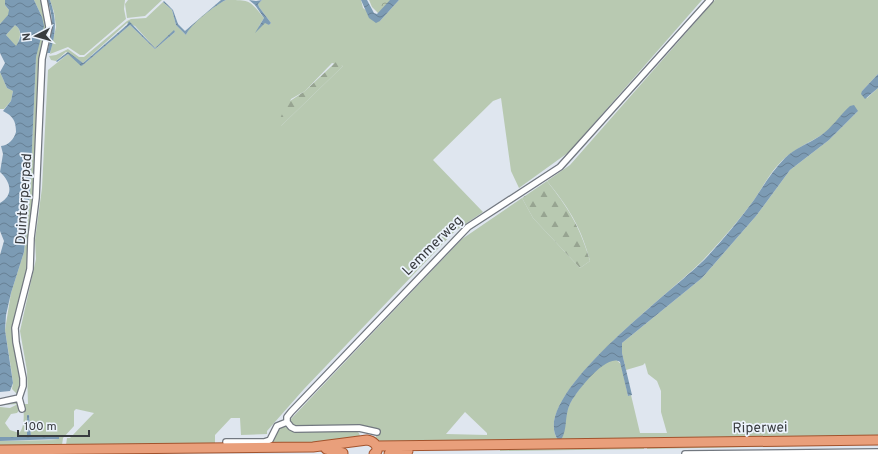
<svg xmlns="http://www.w3.org/2000/svg" width="878" height="454" viewBox="0 0 878 454" font-family="Overpass,sans-serif">
<style>
.grass{fill:#b8c9b1;fill-rule:evenodd}
.forest{fill:url(#forest-firs)}
.park{fill:url(#park-crowns)}
.water{fill:url(#water-waves);fill-rule:evenodd}
.lines{fill:none;stroke-linecap:round;stroke-linejoin:round}
.street-casing{stroke:#727880;stroke-width:8}
.primary-casing{stroke:#a2532d;stroke-width:11}
.street{stroke:#fff;stroke-width:5.5}
.primary{stroke:#e99f7b;stroke-width:9}
.labels{text-anchor:middle;stroke-width:3.5;stroke-linejoin:round;paint-order:stroke}
.street-label{font-size:14px;fill:#393c3f;stroke:#ecf3fc}
</style>
<defs>
<pattern id="forest-firs" width="22" height="20" patternUnits="userSpaceOnUse"><rect width="22" height="20" fill="#b8c9b1"/><path d="M5 1l3.5 6h-7zM16 11l3.5 6h-7z" fill="#97a491"/></pattern>
<pattern id="park-crowns" width="20" height="18" patternUnits="userSpaceOnUse"><rect width="20" height="18" fill="#b8c9b1"/><path d="M2 6a3 3 0 1 1 6 0M12 15a3 3 0 1 1 6 0" fill="none" stroke="#97a491"/></pattern>
<pattern id="water-waves" width="16" height="10" patternUnits="userSpaceOnUse"><rect width="16" height="10" fill="#7c9bb4"/><path d="M0 5q4-4 8 0t8 0" fill="none" stroke="#678094"/></pattern>
</defs>
<rect width="100%" height="100%" fill="#dfe6ef"/>
<path class="grass" d="M0,0H5V5L9,10V15L0,24Z
M34,0H43L48,19L41,65L30,263L15,319L22,385L18,395L12,389L13,383L11,368L5,330L11,293L24,252L30,193L36,57L42,17Z
M50,0H125L124,9L126,19L84,55H80L68,47L50,54L56,27L54,12Z
M128,0H162L145,16L127,18L125,4Z
M226,0C251,0 249,0 264,18L259,26L266,22L269,25L271,23L259,7L258,4L262,0H361L363,8L380,21L399,0H702L569,152L519,188L511,171L501,98L493,101L433,160L483,212L455,231L304,389L267,431V434L241,435L240,418H231L215,435V445H66L67,438H70L94,413L76,409L74,411V426L63,438L62,445L57,447L0,448V441L58,440L31,437L29,415H27V437H0V407L10,408L18,404L0,405V403L17,401L20,409L17,413L11,414L5,423L10,430L19,433C25,428 24,412 23,404H28L27,371L20,331L36,259L35,240L42,188L48,70L68,54L83,65L130,25L155,49L175,32L174,31L155,48L135,26L127,23L83,63L66,52L56,61L51,60L49,56L56,55L68,49L79,57H84L127,21L131,19L146,18L163,2L172,10L176,25L186,35C189,25 216,4 226,0ZM332,63L343,66L281,126L291,99L305,91Z
M715,0H878V74L862,91L867,98L878,88V436L561,440C566,428 564,415 570,404C576,391 601,360 615,359L621,364L628,396L631,395L640,433H667L661,412V391L657,381L648,374L645,363L643,365L626,370L621,349L622,343L702,278L756,216L790,170L829,140L858,111C845,119 832,128 820,136C808,143 797,148 786,157C772,169 764,185 754,200C739,220 722,240 705,258C678,288 527,397 558,440L386,446L374,440L379,431L294,427L289,421L462,239L522,198L533,218L580,268L590,261C581,227 569,208 547,181L570,165ZM465,412L487,433V435L446,434Z
M15,25C23,30 20,39 16,47L6,35Z
M0,72L7,88L13,91L11,101L4,109H0Z
M283,425L290,430H355L359,433L360,436L347,442L268,445L277,428Z
M798,443V446L647,449V445Z
M644,445V449L500,451V447Z"/>
<path class="forest" d="M336,62L343,66L281,126L278,123L287,103L305,91Z
M547,181C569,209 580,227 590,261L580,268L533,218L522,198Z"/>
<path class="park" d="M369,0H392L379,14L372,7Z"/>
<path class="water" d="M5,0H34L42,17L44,26L36,57L30,193L24,252L11,293L6,315L5,330L13,383L10,391L0,392V255L4,241L0,231V203C14,195 11,182 0,172L3,154L1,146C9,145 14,139 16,132C16,121 13,116 3,111L11,101L13,91L7,88L0,72L5,63L0,53V24L8,15L9,10L5,5ZM15,25C23,30 21,39 16,46L6,35Z
M47,0H50C57,20 56,33 50,53H47C52,34 55,19 47,0Z
M221,0H226C215,5 190,25 186,35L176,25L172,10L163,2L164,1L173,10L178,24L185,31Z
M249,0L256,1L262,0L258,4L259,7L271,23L269,25L265,23L255,33L264,18L255,5Z
M361,0H367L374,13L377,14L390,0H399L380,21L376,23L369,18Z
M129,21L155,48L174,30L175,32L155,49L130,25L83,65L81,66L68,54L57,62L56,61L68,52L83,63L127,25Z
M878,74V88L865,99L861,94L862,91Z
M854,105L858,111L829,140L790,170L756,216L702,278L622,343V353L632,395L628,396L620,362C607,352 575,393 570,404C564,416 568,429 561,440H558C527,396 678,288 706,258C723,240 739,220 754,200C764,185 772,171 785,158C795,148 808,144 820,136C832,128 840,115 850,106Z
M27,415H29L31,437H59V439L0,441V437H27Z"/>
<g class="lines">
<defs>
<path id="street" d="M19,398L23,386V378L16,342L15,328L30,269L31,238L36,198L42,59L49,27L44,0
M0,402L19,398L22,409
M287,422L291,427L295,429L359,428L377,432
M226,442H264L270,440L277,426L287,422V417L291,412L468,227L560,167L710,0
M685,454L878,452"/>
<path id="primary" d="M377,446L878,440
M326,449L343,453
M0,450L313,447L367,440C373,441 378,445 377,451L374,454
M389,454L408,451"/>
</defs>
<use href="#street" class="street-casing"/>
<use href="#primary" class="primary-casing"/>
<use href="#street" class="street"/>
<use href="#primary" class="primary"/>
</g>
<g class="labels">
<g class="street-label">
<text transform="translate(23 199) rotate(-86)" y="5">Duinterperpad</text>
<text transform="translate(432 245) rotate(-45)" y="5">Lemmerweg</text>
<text transform="translate(760 427) rotate(-1)" y="5">Riperwei</text>
</g>
</g>
<g transform="translate(36 36) rotate(264)" stroke="#ecf3fc" stroke-width="3" paint-order="stroke">
<path d="M0-3L7 15L0 10L-7 15Z" fill="#393c3f"/>
<text y="-6" font-size="11" font-weight="bold" text-anchor="middle" fill="#393c3f">N</text>
</g>
<path d="M18 430v6h71v-6" fill="none" stroke="#393c3f" stroke-width="2"/>
<text x="24" y="430" font-size="12" fill="#393c3f" stroke="#ecf3fc" stroke-width="3" paint-order="stroke">100 m</text>
</svg>
